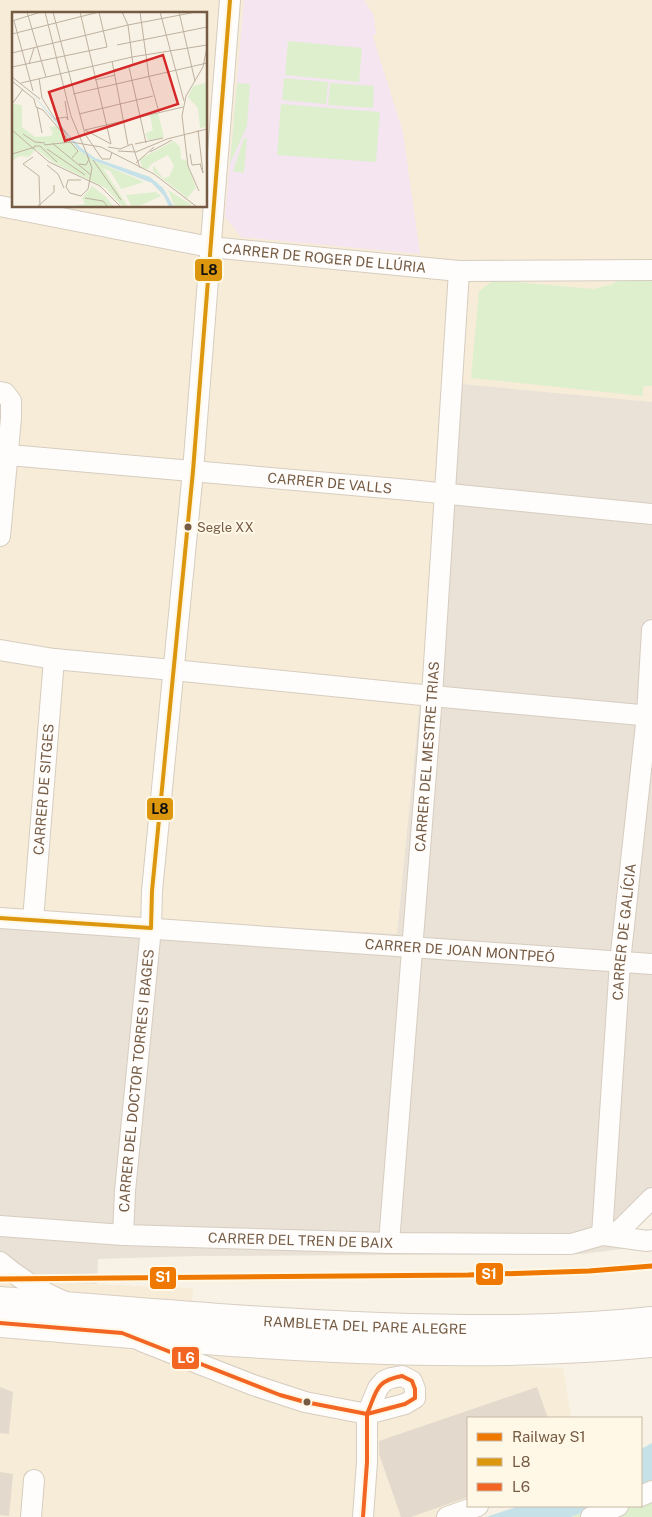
<svg xmlns="http://www.w3.org/2000/svg" width="652" height="1517" viewBox="0 0 652 1517" font-family="'Public Sans',sans-serif">
<style>
.residential{fill:#f7ecd7;fill-rule:evenodd}
.industrial{fill:#eae1d7}
.education{fill:#f4e5f1}
.green{fill:#deefce}
.water{fill:#c6e2e8}
.building{fill:#e3dacd}
.lines{fill:none;stroke-linecap:round;stroke-linejoin:round}
.minor-casing{stroke:#d6cdc0;stroke-width:22}
.secondary-casing{stroke:#d8cec2;stroke-width:30}
.minor{stroke:#fefdfb;stroke-width:20}
.secondary{stroke:#fefdfb;stroke-width:28}
.bus-1-casing{stroke:#fff8e6;stroke-width:8}
.bus-2-casing{stroke:#fff8e6;stroke-width:8}
.bus-1{stroke:#dd970e;stroke-width:4}
.bus-2{stroke:#f26522;stroke-width:4}
.rail-1-casing{stroke:#fff8e6;stroke-width:9}
.rail-1{stroke:#ef7900;stroke-width:5}
.bus-dot{fill:#765b44;stroke:#fff8e6;stroke-width:2}
.labels{text-anchor:middle;stroke-width:4;stroke-linejoin:round;paint-order:stroke}
.bus-label{font-size:13px;fill:#765b44;stroke:#fff8e6;text-anchor:start}
.street-label{font-size:14px;fill:#765b44;stroke:#fff8e6}
.inset-road{fill:none;stroke:#bfb1a0;stroke-width:1}
.view{fill:#d62828;fill-opacity:0.15;stroke:#d62828;stroke-width:2.5}
.inset-edge{fill:none;stroke:#765b44;stroke-width:2.5}
.line-badge{stroke:#fff8e6;stroke-width:2}
.badge-label{font-size:14px;text-anchor:middle;font-weight:bold;fill:#fff}
.pale-badge-label{font-size:14px;text-anchor:middle;font-weight:bold;fill:#111}
</style>
<rect width="100%" height="100%" fill="#f7f2e5"/>
<path class="residential" d="M0,0H652V402L451,383L397,934L0,910ZM14,14H206V206H14Z
M0,1281L193,1288L188,1351L398,1363L563,1368L571,1418H468V1506L453,1517H0Z"/>
<path class="industrial" d="M451,383L652,402V1214L636,1229L637,1247L582,1254L196,1256L98,1259L97,1284L0,1281V910L397,934Z"/>
<path class="education" d="M244,0H364L374,16L376,33L373,37L403,132L420,254L241,237L225,217Z"/>
<path class="green" d="M288,41L362,48L359,82L285,75Z
M284,78L328,82L326,104L282,100Z
M237,83L250,84L247,126L230,164Z
M330,83L374,86L373,108L328,105Z
M281,104L380,112L376,162L277,155Z
M244,138H247L244,173L233,171Z
M622,276L652,278V386H643V396L471,378L479,291L494,280L593,289L613,284Z
M652,1480V1517H571L597,1506H641V1486Z"/>
<path class="water" d="M652,1443V1480L641,1485V1449Z
M519,1506H597L571,1517H486Z"/>
<path class="building" d="M0,1387L13,1392L9,1434L0,1433Z
M537,1387L548,1418H468V1497L411,1517H401L379,1454V1441Z
M0,1472L13,1474L9,1516L0,1515Z"/>
<g class="lines">
<defs>
<g id="minor">
<path id="s1" d="M0,206L210,247L459,271L652,270"/>
<path d="M0,392L5,393L11,401V418L0,536"/>
<path id="s2" d="M9,455L409,490L652,514"/>
<path d="M0,650L54,659L173,670L432,696L652,716"/>
<path id="s3" d="M0,918L652,964"/>
<path id="s4" d="M33,920L54,659"/>
<path id="s5" d="M0,1226L123,1235L389,1243L571,1244L620,1230L652,1198"/>
<path id="s6" d="M123,1235L125,1191L151,928L152,891L193,471L230,0"/>
<path id="s7" d="M602,1235L620,962L647,715L652,630"/>
<path d="M604,1235L647,1241L652,1240"/>
<path id="s8" d="M389,1243L432,696L459,271"/>
<path d="M0,1262C20,1279 39,1291 63,1301"/>
<path d="M141,1341L253,1385L305,1402L367,1414L405,1404L415,1398V1389L412,1381L402,1376L391,1378L384,1381L378,1388L367,1414V1462L363,1517"/>
<path d="M641,1496L652,1491"/>
<path d="M31,1517L34,1480"/>
<path d="M447,1517L478,1506"/>
<path d="M591,1517L618,1506"/>
</g>
<g id="secondary">
<path id="s9" d="M0,1301C127,1311 253,1322 380,1327C471,1330 562,1331 652,1321"/>
<path d="M0,1323C217,1341 435,1364 652,1343"/>
</g>
</defs>
<use href="#minor" class="minor-casing"/>
<use href="#secondary" class="secondary-casing"/>
<use href="#minor" class="minor"/>
<use href="#secondary" class="secondary"/>
<defs>
<path id="bus-1" d="M0,918L151,928L152,891L193,471L230,0"/>
<path id="bus-2" d="M0,1323L122,1333L280,1395L305,1402L367,1414
M402,1376L412,1381L415,1389V1398L405,1404L367,1414C377,1391 375,1381 402,1376Z
M363,1517L367,1462V1414"/>
</defs>
<use href="#bus-1" class="bus-1-casing"/>
<use href="#bus-2" class="bus-2-casing"/>
<use href="#bus-1" class="bus-1"/>
<use href="#bus-2" class="bus-2"/>
<defs>
<path id="rail-1" d="M0,1279L468,1275L589,1271L652,1266"/>
</defs>
<use href="#rail-1" class="rail-1-casing"/>
<use href="#rail-1" class="rail-1"/>
</g>
<g class="bus-dot">
<circle cx="188" cy="527" r="4.5"/>
<circle cx="307" cy="1402" r="4.5"/>
</g>
<g class="labels">
<g class="bus-label">
<text x="197" y="532">Segle XX</text>
</g>
<g class="street-label">
<text dy="5" stroke="none"><textPath href="#s1" startOffset="329">CARRER DE ROGER DE LLÚRIA</textPath></text>
<text dy="5" stroke="none"><textPath href="#s2" startOffset="322">CARRER DE VALLS</textPath></text>
<text dy="5" stroke="none"><textPath href="#s8" startOffset="488">CARRER DEL MESTRE TRIAS</textPath></text>
<text dy="5" stroke="none"><textPath href="#s4" startOffset="131">CARRER DE SITGES</textPath></text>
<text dy="5" stroke="none"><textPath href="#s7" startOffset="304">CARRER DE GALÍCIA</textPath></text>
<text dy="5" stroke="none"><textPath href="#s3" startOffset="461">CARRER DE JOAN MONTPEÓ</textPath></text>
<text dy="5" stroke="none"><textPath href="#s6" startOffset="155">CARRER DEL DOCTOR TORRES I BAGES</textPath></text>
<text dy="5" stroke="none"><textPath href="#s5" startOffset="301">CARRER DEL TREN DE BAIX</textPath></text>
<text dy="5" stroke="none"><textPath href="#s9" startOffset="366">RAMBLETA DEL PARE ALEGRE</textPath></text>
</g>
</g>
<g transform="translate(12 12)">
<rect width="195" height="195" fill="#f7f2e5"/>
<path d="M195,65V115L188,116L186,96L176,85L181,74L194,71ZM0,92L10,93V115L23,125L39,124L41,120L37,115L44,114L67,138L83,149L132,170L109,177L99,160L91,156L116,195H111L94,176L42,151L24,137L17,145L7,144L0,149ZM146,101L152,125L137,129L133,122L141,118L138,104ZM162,129L168,135L169,147L174,148L184,176L175,186L141,159V153L151,166L157,165L162,154L156,143L139,152L136,157L130,156L128,147ZM80,174L94,185L102,195L61,194L73,192L70,186ZM156,178L180,193L163,195ZM144,180L149,184L125,195H120L114,183Z" fill="#deefce"/>
<path d="M15,76L68,135L83,146L138,165L151,176L162,195H157L152,184L140,171L83,149L67,138Z" fill="#c6e2e8"/>
<path class="inset-road" d="M15,0L34,65M33,0L59,104L77,147L74,153L67,152M41,0L73,122L90,147H98L100,140M68,0L99,132M128,0L137,65L147,100M148,0L172,89M167,0L183,69M0,9L29,0M2,9L21,79M0,22L87,0M105,33L195,15M0,41L116,13L184,0M100,49L116,133M17,52L22,36M0,55L95,35L87,0M117,55L134,131M102,58L121,53L116,13L110,0M0,65L28,87M27,66L30,86M83,68L103,63M0,69L22,87L24,95L31,98L66,139L60,146M9,71L120,45L195,33M61,82L195,51M30,86L43,107L54,105L56,108L53,89M0,92L11,77M25,95L30,121M67,102L141,84M44,107L55,123M0,118L37,150L88,174L109,195M73,118L171,95M73,118L99,132M186,118L191,161L188,152M11,122L23,130L33,131M40,131L79,163M123,132L151,126M32,133L59,130L89,135L142,162L185,195M22,134H28L45,150M96,135L108,137L120,132L128,156M35,137L73,163M106,139L124,140L155,127L195,117M138,140L160,128M0,142L23,135M178,142L180,153L189,152M21,145L11,152L27,164L28,195M81,148L109,188M124,151L142,135M35,153L46,162L52,176M69,168H56L54,175L58,181L69,184L76,177L80,156L75,143M187,179L176,154L170,104L174,84L191,55L195,35M73,186L91,189L96,195M25,195L42,180V173"/>
<path class="view" d="M151,43L166,92L53,129L37,80Z"/>
<rect width="195" height="195" class="inset-edge"/>
</g>
<g class="line-badge">
<rect x="194" y="258" width="29" height="24" rx="5" fill="#dd970e"/>
<rect x="146" y="797" width="28" height="24" rx="5" fill="#dd970e"/>
<rect x="475" y="1262" width="29" height="24" rx="5" fill="#ef7900"/>
<rect x="149" y="1266" width="28" height="24" rx="5" fill="#ef7900"/>
<rect x="171" y="1346" width="29" height="24" rx="5" fill="#f26522"/>
</g>
<g class="badge-label">
<text x="489" y="1279">S1</text>
<text x="163" y="1282">S1</text>
<text x="186" y="1363">L6</text>
</g>
<g class="pale-badge-label">
<text x="209" y="275">L8</text>
<text x="160" y="814">L8</text>
</g>
<rect x="467" y="1417" width="175" height="90" fill="#fff8e6" stroke="#c8b9a5"/>
<rect x="477" y="1433" width="25" height="8" fill="#ef7900" stroke="#c8b9a5"/>
<text x="512" y="1442" font-size="15" fill="#765b44">Railway S1</text>
<rect x="477" y="1458" width="25" height="8" fill="#dd970e" stroke="#c8b9a5"/>
<text x="512" y="1467" font-size="15" fill="#765b44">L8</text>
<rect x="477" y="1483" width="25" height="8" fill="#f26522" stroke="#c8b9a5"/>
<text x="512" y="1492" font-size="15" fill="#765b44">L6</text>
</svg>
